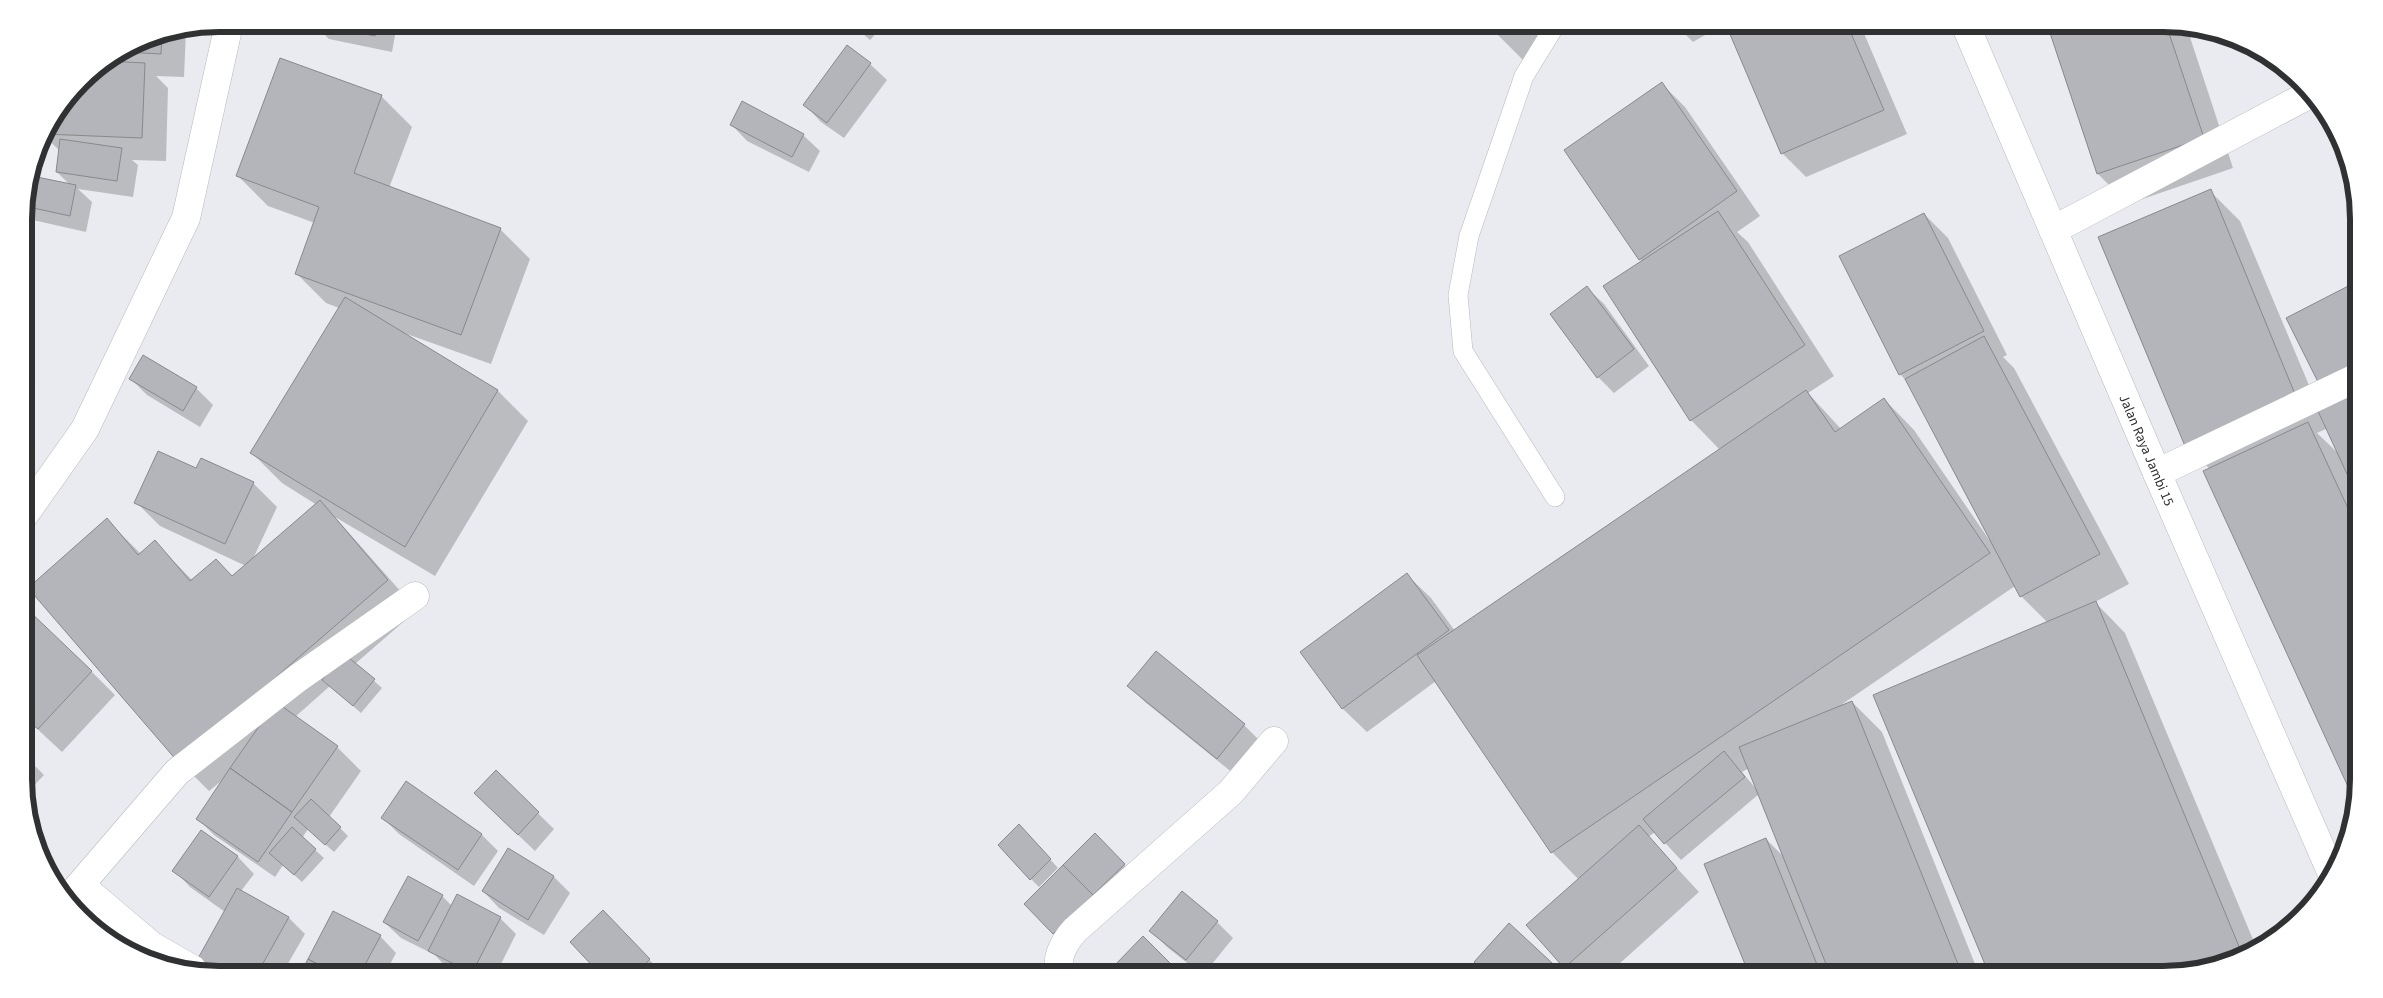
<svg xmlns="http://www.w3.org/2000/svg" width="2383" height="998" viewBox="0 0 2383 998" font-family="'Source Sans 3',sans-serif">
<style>
.shadow{fill:#0003;fill-rule:evenodd}
.building{fill:#b3b5ba;stroke:#87898d}
.lines{fill:none;stroke-linecap:round;stroke-linejoin:round}
.service-casing{stroke:#b9babf;stroke-width:20}
.minor-casing{stroke:#b9babf;stroke-width:29}
.trunk-casing{stroke:#b9babf;stroke-width:29}
.service{stroke:#fff;stroke-width:19}
.minor{stroke:#fff;stroke-width:28}
.trunk{stroke:#fff;stroke-width:28}
.labels{text-anchor:middle;stroke-width:4;stroke-linejoin:round;paint-order:stroke}
.street-label{font-size:14px;fill:#303133;stroke:#fff}
.rim{fill:none;stroke:#303133;stroke-width:6}
</style>
<rect width="100%" height="100%" fill="#eaebf0"/>
<path class="shadow" d="M314,24H397L392,52L329,39Z
M852,24H885L870,40Z
M1487,24H1565L1524,61Z
M1675,24H1724L1693,42Z
M1753,24H1860L1907,134L1806,177L1782,153L1731,33Z
M2048,24H2164L2187,28L2233,168L2128,204L2098,174Z
M186,30L184,77L156,76L168,88L166,161L132,160L138,165L133,197L78,189L92,202L86,232L24,218V206L70,185L57,172L60,151L43,135L90,72L145,39Z
M281,59L382,97L412,127L389,188L500,229L530,259L491,364L401,332L498,391L528,421L435,576L335,517L417,610L355,664L382,688L361,713L330,686L295,717L337,747L361,771L329,817L348,836L334,852L308,829L302,838L324,858L302,882L283,865L275,877L214,835L198,819L225,778L209,791L179,761L107,520L141,554L155,542L193,581L233,577L246,566L160,526L136,502L197,470L253,483L277,507L252,561L317,505L282,483L252,453L339,308L326,303L296,273L315,223L268,206L238,176Z
M870,64L887,80L844,138L821,122L805,105Z
M1662,84L1685,107L1760,216L1737,232L1748,242L1834,376L1808,393L1841,429L1884,399L1914,430L1990,541L1991,540L1909,384L1900,374L1924,214L1948,238L2007,355L2003,357L2014,368L2129,584L2095,602L2125,633L2257,949L2227,964L2048,623L2021,596L2015,586L1841,705L1852,702L1882,732L1979,974H1750L1766,839L1786,859L1759,794L1681,860L1655,832L1648,837L1699,892L1608,974H1572L1528,925L1579,880L1552,852L1436,681L1367,732L1343,709L1302,653L1407,575L1431,598L1455,631L1720,450L1691,420L1604,286L1642,262L1566,151ZM1749,768L1757,790L1742,772Z
M731,124L803,135L820,151L809,172L747,141Z
M2210,191L2240,221L2319,409L2358,283L2359,779L2356,795L2351,791L2205,472L2210,469L2186,446ZM2328,428L2340,455L2317,433Z
M1587,288L1604,304L1649,366L1614,393L1598,377Z
M143,357L196,388L213,405L200,427L147,395L131,379Z
M91,671L115,695L62,752L33,725Z
M1129,686L1244,725L1260,741L1234,774L1145,702Z
M25,756L44,775L25,795Z
M496,772L554,829L535,851L492,810Z
M406,783L482,835L498,851L474,886L399,834L383,818Z
M201,831L238,857L254,874L241,891L289,918L305,934L282,974H219L208,972L198,962L225,912L190,887L174,870Z
M1027,834L1058,868L1039,887L1031,879Z
M1095,835L1140,881L1070,949L1026,904Z
M508,850L554,877L570,893L544,935L499,908L483,891Z
M442,896L452,906L500,918L516,934L499,968L544,969L550,974H461L446,967L435,955L401,938L384,922Z
M333,912L380,936L396,953L385,974H302Z
M1217,922L1233,938L1204,974H1201L1167,947L1151,931Z
M619,928L663,974H602L572,942Z
M110,931L147,960L105,937Z
M1143,938L1179,974H1126L1117,965Z"/>
<path class="building" d="M315,24H378L375,36Z
M1485,24H1502L1493,32Z
M1749,24H1847L1884,110L1781,154L1729,32Z
M2047,24H2166L2204,138L2097,174Z
M162,35L161,54L123,52L145,39Z
M847,45L871,63L827,123L803,105Z
M280,58L382,95L354,173L501,228L461,335L295,274L319,207L236,176Z
M108,61L145,63L142,138L44,134L90,72Z
M1662,82L1737,191L1639,260L1564,150Z
M742,101L804,134L792,157L730,125Z
M60,139L122,148L117,181L56,172Z
M32,176L76,185L70,216L24,206Z
M2211,189L2297,399L2185,446L2098,237Z
M1718,211L1805,345L1690,421L1603,286Z
M1924,213L1984,331L1899,375L1839,256Z
M2358,281V364L2319,384L2286,318Z
M1587,286L1634,349L1597,378L1550,314Z
M345,297L498,390L405,547L250,453Z
M1984,336L2100,554L2020,597L1905,379Z
M143,355L197,387L183,411L129,379Z
M1806,390L1835,432L1884,398L1990,553L1551,853L1417,655Z
M2358,390V498L2317,409Z
M2308,422L2359,532V779L2357,788L2350,791L2203,471Z
M158,451L196,468L201,458L254,482L225,544L134,503Z
M320,500L388,580L178,762L28,588L107,518L138,555L155,540L190,581L216,559L232,576Z
M1407,573L1449,630L1342,709L1300,652Z
M2096,601L2243,956L2227,964L2176,974H1989L1873,695Z
M25,607L92,671L38,729L25,718V683L32,676L25,670Z
M1156,651L1245,724L1217,759L1127,686Z
M343,653L375,679L353,706L322,680Z
M1852,701L1962,974H1830L1739,747Z
M276,702L338,746L292,812L230,768Z
M1724,751L1745,777L1664,844L1643,819Z
M230,768L292,812L258,862L196,819Z
M496,770L539,812L518,835L474,793Z
M406,781L482,834L458,870L381,818Z
M311,799L341,827L325,845L294,817Z
M1019,824L1051,859L1030,880L998,845Z
M1639,825L1677,868L1564,968L1526,925Z
M292,827L316,849L294,875L269,853Z
M201,830L238,856L209,897L172,871Z
M1095,833L1125,864L1093,895L1063,865Z
M1766,838L1818,967L1800,974H1749L1704,864Z
M508,848L554,876L528,920L482,891Z
M1063,865L1093,895L1053,934L1024,904Z
M408,876L443,895L418,941L383,922Z
M237,888L289,917L257,974H217L196,962Z
M1182,891L1218,921L1186,960L1149,931Z
M457,894L501,917L472,973L428,951Z
M603,910L650,959L635,974H600L570,942Z
M333,911L381,935L360,974H336L308,959Z
M1509,923L1564,974H1487L1474,962Z
M109,929L150,961L104,936Z
M1143,936L1175,968L1170,974H1125L1115,965Z
M308,959L336,974H300Z
M494,967L545,968V974H494Z"/>
<g class="lines">
<defs>
<path id="service" d="M1555,497L1463,351L1458,295L1469,236L1524,76L1556,24"/>
<path id="minor" d="M2053,230L2312,93
M2157,473L2358,377
M25,514L85,429L186,218L229,24
M80,885L152,946L192,969
M67,900L177,772L298,678L415,596
M1062,974C1053,960 1065,941 1075,930L1231,792L1274,741"/>
<path id="trunk" d="M1965,24L2157,473L2332,874"/>
</defs>
<use href="#service" class="service-casing"/>
<use href="#minor" class="minor-casing"/>
<use href="#trunk" class="trunk-casing"/>
<use href="#service" class="service"/>
<use href="#minor" class="minor"/>
<use href="#trunk" class="trunk"/>
</g>
<g class="labels">
<g class="street-label">
<text transform="translate(2147 450) rotate(67)" y="5">Jalan Raya Jambi 15</text>
</g>
</g>
<path d="M0 0H2383V998H0ZM219 32H2163A187 187 0 0 1 2350 219V779A187 187 0 0 1 2163 966H219A187 187 0 0 1 32 779V219A187 187 0 0 1 219 32Z" fill="#fff" fill-rule="evenodd"/>
<path class="rim" d="M219 32H2163A187 187 0 0 1 2350 219V779A187 187 0 0 1 2163 966H219A187 187 0 0 1 32 779V219A187 187 0 0 1 219 32Z"/>
</svg>
